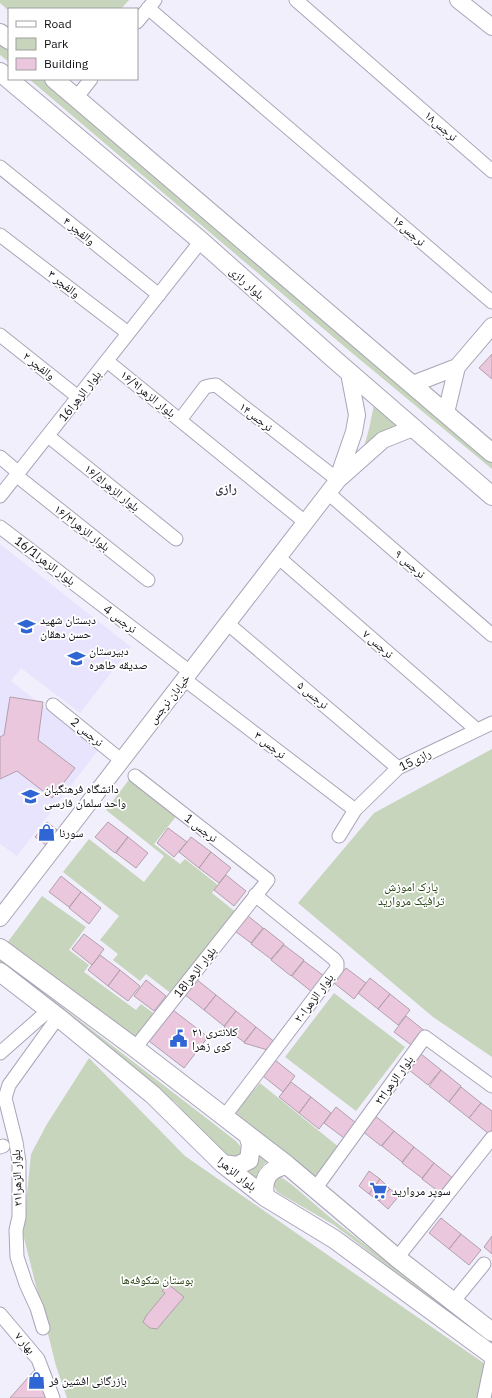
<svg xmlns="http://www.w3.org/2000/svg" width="492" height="1398" viewBox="0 0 492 1398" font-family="'IBM Plex Sans','Noto Naskh Arabic',sans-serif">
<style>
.built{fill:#e9e4fd}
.green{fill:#c6d5bc}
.building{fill:#ebc7dd;stroke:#b1a0ab}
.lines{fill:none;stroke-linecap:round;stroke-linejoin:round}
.minor-casing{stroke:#a9a5b6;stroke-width:15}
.tertiary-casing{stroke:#a9a5b6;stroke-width:18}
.secondary-casing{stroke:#a9a5b6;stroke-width:20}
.minor{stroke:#fff;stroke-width:13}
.tertiary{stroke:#fff;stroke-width:16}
.secondary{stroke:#fff;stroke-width:18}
.labels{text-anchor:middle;stroke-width:3.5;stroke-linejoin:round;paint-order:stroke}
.street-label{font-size:12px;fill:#100f15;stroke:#fff}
.poi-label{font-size:12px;fill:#100f15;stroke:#fff;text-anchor:start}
.park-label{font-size:12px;fill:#253f0e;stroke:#fff}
.neighbourhood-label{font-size:13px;font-weight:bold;fill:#3b3846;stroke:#fff}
</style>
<rect width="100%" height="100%" fill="#f2effd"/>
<path class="built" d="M0,544L131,647L80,713L21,668L11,681L99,749L17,856L0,844Z"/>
<path class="green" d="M0,0H129L121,9H9V11L0,3Z
M0,40L9,48V62L0,55Z
M29,79H45L492,460V469L352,353Z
M374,405L398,426L364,447L369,429Z
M492,749V1057L433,1017L298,903L374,813Z
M131,777L178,814L154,844L180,864L185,859L218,885L212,893L237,913L173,995L146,974L140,981L113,960L118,954L100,940L119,916L63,872L89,839L144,882L164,856L106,810Z
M42,896L86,927L69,950L89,965L84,972L136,1010L141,1004L156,1015L135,1043L4,947Z
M0,959L236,1141L241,1147L240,1154L236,1156L230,1157L219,1152L176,1103L0,965Z
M334,993L405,1047L356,1111L285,1057Z
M89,1058L185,1156L485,1364L477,1398H67L56,1366L23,1234L31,1154L47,1124Z
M260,1083L340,1148L315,1179L234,1114Z
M257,1151L269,1159L260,1169L256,1184L242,1174Z
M281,1177L291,1184L332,1219L492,1344L466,1326L334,1225L277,1192L273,1184L276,1179Z"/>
<path class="building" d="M492,354V379L479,368Z
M10,697L43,702L38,740L75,768L52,798L17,771L0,779V737L4,735Z
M47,822L57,830L46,845L35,837Z
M108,822L128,837L115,853L95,837Z
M168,828L187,842L174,857L157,843Z
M128,837L148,853L136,868L116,853Z
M191,837L211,852L199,868L179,852Z
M211,852L231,868L219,883L199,868Z
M226,875L246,891L234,906L214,890Z
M61,876L81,892L69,907L49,892Z
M81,892L101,908L89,924L69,908Z
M243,912L263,928L251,943L231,928Z
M264,928L284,944L271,959L251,944Z
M84,934L104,949L92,965L72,949Z
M284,945L304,960L291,976L271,960Z
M100,955L120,970L108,986L88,970Z
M304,961L324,976L312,992L292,976Z
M346,968L366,983L354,999L334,983Z
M120,970L140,986L128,1001L108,986Z
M370,978L390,994L378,1009L358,993Z
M196,979L216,995L204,1010L184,994Z
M146,980L166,996L154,1011L134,996Z
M390,994L410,1010L398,1025L378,1009Z
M216,995L236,1011L224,1026L204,1010Z
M173,1010L208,1037L184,1068L149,1041Z
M236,1011L256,1027L244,1042L224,1027Z
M406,1016L426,1032L414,1047L394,1032Z
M256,1027L276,1043L271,1051L244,1043Z
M421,1054L441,1070L428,1085L409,1070Z
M275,1060L295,1076L283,1092L263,1076Z
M441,1070L461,1086L449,1102L429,1086Z
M291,1082L311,1097L299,1113L279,1097Z
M461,1087L481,1103L469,1118L449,1102Z
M311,1097L331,1113L319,1129L299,1113Z
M481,1103L492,1111V1130L489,1134L469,1118Z
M336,1107L356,1123L344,1138L324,1123Z
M374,1115L394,1131L381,1146L361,1130Z
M394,1131L414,1147L402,1162L382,1146Z
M414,1147L434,1163L422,1178L402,1163Z
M434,1163L454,1179L442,1194L422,1179Z
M369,1171L380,1179L369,1194L359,1186Z
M380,1179L390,1189L379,1201L369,1194Z
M390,1189L399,1196L388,1209L379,1201Z
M441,1218L461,1234L449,1249L429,1233Z
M461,1234L481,1250L469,1265L449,1249Z
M492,1236V1254L484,1247Z
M168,1284L184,1297L157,1329L150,1328L143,1322L146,1316L165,1293L162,1291Z
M40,1364L53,1398H10Z"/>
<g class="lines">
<defs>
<path id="minor" d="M296,0L492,171
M148,8L492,302
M137,22L155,0
M76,98L91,79
M0,167L159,295
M0,235L128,333
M0,335L78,397
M107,361L305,522
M180,420L205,387L209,386L216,385L338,480
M48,436L176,539
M0,457L19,473
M17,476L148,580
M328,493L492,635
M0,496L201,241
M0,527L190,672
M278,557L477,730
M227,623L398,768
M184,679L355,810
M53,705L121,760
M135,776L268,880L135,1048
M339,836L355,810L398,768L492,723
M0,1053L49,1010
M224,1117L337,968V963L334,959L255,895
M0,1147L3,1146
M315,1189L425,1037L492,1086
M397,1258L492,1138
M453,1302L484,1264
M0,1314L38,1359L53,1398
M43,1328L37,1308L26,1284L17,1257L16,1230L19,1217V1162L16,1142L5,1098L9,1085L58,1017
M484,1398L492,1360"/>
<path id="tertiary" d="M458,0L492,27
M413,384L457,367
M446,413L457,367L492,326
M338,478L354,432L357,415L349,373
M0,918L338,480L383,440L413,428"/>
<path id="secondary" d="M0,33L9,40
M0,72L201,241L335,360L492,496
M54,79L492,453
M0,948L135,1048L248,1135L287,1165L397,1258L492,1332
M0,972L58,1017L153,1095L223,1164L265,1197L334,1239L492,1355
M223,1164L237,1166L249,1160L251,1145L248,1135
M265,1197C262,1178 268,1169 287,1165"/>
</defs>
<use href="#minor" class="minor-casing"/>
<use href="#tertiary" class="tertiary-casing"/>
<use href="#secondary" class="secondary-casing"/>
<use href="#minor" class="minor"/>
<use href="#tertiary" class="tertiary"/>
<use href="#secondary" class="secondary"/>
</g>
<defs>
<symbol id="school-bare" viewBox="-9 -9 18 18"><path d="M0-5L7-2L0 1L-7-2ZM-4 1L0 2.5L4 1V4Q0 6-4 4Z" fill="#3065d4" stroke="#fff" stroke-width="2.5" paint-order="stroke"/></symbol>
<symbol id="university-bare" viewBox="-9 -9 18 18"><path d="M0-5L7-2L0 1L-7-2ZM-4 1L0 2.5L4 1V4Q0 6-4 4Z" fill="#3065d4" stroke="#fff" stroke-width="2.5" paint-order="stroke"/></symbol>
<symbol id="shop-bare" viewBox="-9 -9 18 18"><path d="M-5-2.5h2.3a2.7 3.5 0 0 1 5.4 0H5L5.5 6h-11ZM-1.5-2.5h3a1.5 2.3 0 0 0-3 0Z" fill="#3065d4" stroke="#fff" stroke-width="2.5" paint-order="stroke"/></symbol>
<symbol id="civic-bare" viewBox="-9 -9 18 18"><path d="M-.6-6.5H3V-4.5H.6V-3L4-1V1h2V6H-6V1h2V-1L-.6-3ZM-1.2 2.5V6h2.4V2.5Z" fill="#3065d4" stroke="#fff" stroke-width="2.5" paint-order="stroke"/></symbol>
<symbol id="supermarket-bare" viewBox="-9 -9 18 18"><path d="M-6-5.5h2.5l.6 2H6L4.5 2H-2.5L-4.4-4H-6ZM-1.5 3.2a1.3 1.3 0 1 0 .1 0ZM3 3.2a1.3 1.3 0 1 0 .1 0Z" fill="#3065d4" stroke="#fff" stroke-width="2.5" paint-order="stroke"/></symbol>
</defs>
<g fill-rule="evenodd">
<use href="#school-bare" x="14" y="614" width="25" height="25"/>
<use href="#school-bare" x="64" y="646" width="25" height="25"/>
<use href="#university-bare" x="18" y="784" width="25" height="25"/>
<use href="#shop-bare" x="34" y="820" width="25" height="25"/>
<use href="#civic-bare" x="166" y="1026" width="25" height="25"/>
<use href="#supermarket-bare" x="366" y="1178" width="25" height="25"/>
<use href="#shop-bare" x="24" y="1368" width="25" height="25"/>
</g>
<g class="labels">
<g class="street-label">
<text transform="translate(441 126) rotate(41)" y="4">نرجس۱۸</text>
<text transform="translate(79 231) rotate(39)" y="4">والفجر ۴</text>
<text transform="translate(409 231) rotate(41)" y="4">نرجس۱۶</text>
<text transform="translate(247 283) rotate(42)" y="4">بلوار رازی</text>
<text transform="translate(64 284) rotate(38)" y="4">والفجر ۳</text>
<text transform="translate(39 366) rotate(38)" y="4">والفجر ۲</text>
<text transform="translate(148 394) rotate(39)" y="4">بلوار الزهرا۱۶/۹</text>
<text transform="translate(80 396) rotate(-52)" y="4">16بلوار الزهرا</text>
<text transform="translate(256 417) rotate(38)" y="4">نرجس۱۴</text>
<text transform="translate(112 488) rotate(39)" y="4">بلوار الزهرا۱۶/۵</text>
<text transform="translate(82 528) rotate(38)" y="4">بلوار الزهرا۱۶/۳</text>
<text transform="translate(45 561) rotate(37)" y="4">بلوار الزهرا16/1</text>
<text transform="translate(410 564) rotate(41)" y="4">نرجس ۹</text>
<text transform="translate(120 619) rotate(37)" y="4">4 نرجس</text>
<text transform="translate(378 644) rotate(41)" y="4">نرجس ۷</text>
<text transform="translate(313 695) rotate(40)" y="4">نرجس ۵</text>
<text transform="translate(169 699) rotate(-52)" y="4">خیابان نرجس</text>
<text transform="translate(87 732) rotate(39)" y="4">2 نرجس</text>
<text transform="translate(270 745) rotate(38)" y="4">نرجس ۳</text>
<text transform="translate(415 760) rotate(-27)" y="4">15رازی</text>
<text transform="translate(201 828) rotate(38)" y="4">1 نرجس</text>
<text transform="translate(195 972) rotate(-52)" y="4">18بلوار الزهرا</text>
<text transform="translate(314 998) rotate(-53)" y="4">بلوار الزهرا۲۰</text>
<text transform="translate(394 1080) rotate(-54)" y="4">بلوار الزهرا۲۲</text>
<text transform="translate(237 1174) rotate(39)" y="4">بلوار الزهرا</text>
<text transform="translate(17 1178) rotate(-92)" y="4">بلوار الزهرا۲۱</text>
<text transform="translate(25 1343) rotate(50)" y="4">بهار ۷</text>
</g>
<g class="poi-label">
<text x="40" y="624">دبستان شهید<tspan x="40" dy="14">حسن دهقان</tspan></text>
<text x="89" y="655">دبیرستان<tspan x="89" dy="14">صدیقه طاهره</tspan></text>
<text x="44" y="793">دانشگاه فرهنگیان<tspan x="44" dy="14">واحد سلمان فارسی</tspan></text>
<text x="59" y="837">سورنا</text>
<text x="192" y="1036">کلانتری ۲۱<tspan x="192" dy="14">کوی زهرا</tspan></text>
<text x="392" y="1195">سوپر مروارید</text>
<text x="49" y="1385">بازرگانی افشین فر</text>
</g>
<g class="park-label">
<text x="411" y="891">پارک اموزش<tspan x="411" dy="14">ترافیک مروارید</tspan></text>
<text x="157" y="1284">بوستان شکوفه‌ها</text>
</g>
<g class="neighbourhood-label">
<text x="226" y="493">رازی</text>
</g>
</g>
<rect x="8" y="8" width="130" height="72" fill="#ffffff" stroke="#9f9fa1"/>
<rect x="16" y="21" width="20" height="6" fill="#ffffff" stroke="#9f9fa1"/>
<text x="44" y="28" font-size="12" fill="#100f15">Road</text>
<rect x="16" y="38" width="20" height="12" fill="#c6d5bc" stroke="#9f9fa1"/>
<text x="44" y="48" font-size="12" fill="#100f15">Park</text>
<rect x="16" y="58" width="20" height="12" fill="#ebc7dd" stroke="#9f9fa1"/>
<text x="44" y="68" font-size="12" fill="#100f15">Building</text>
</svg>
